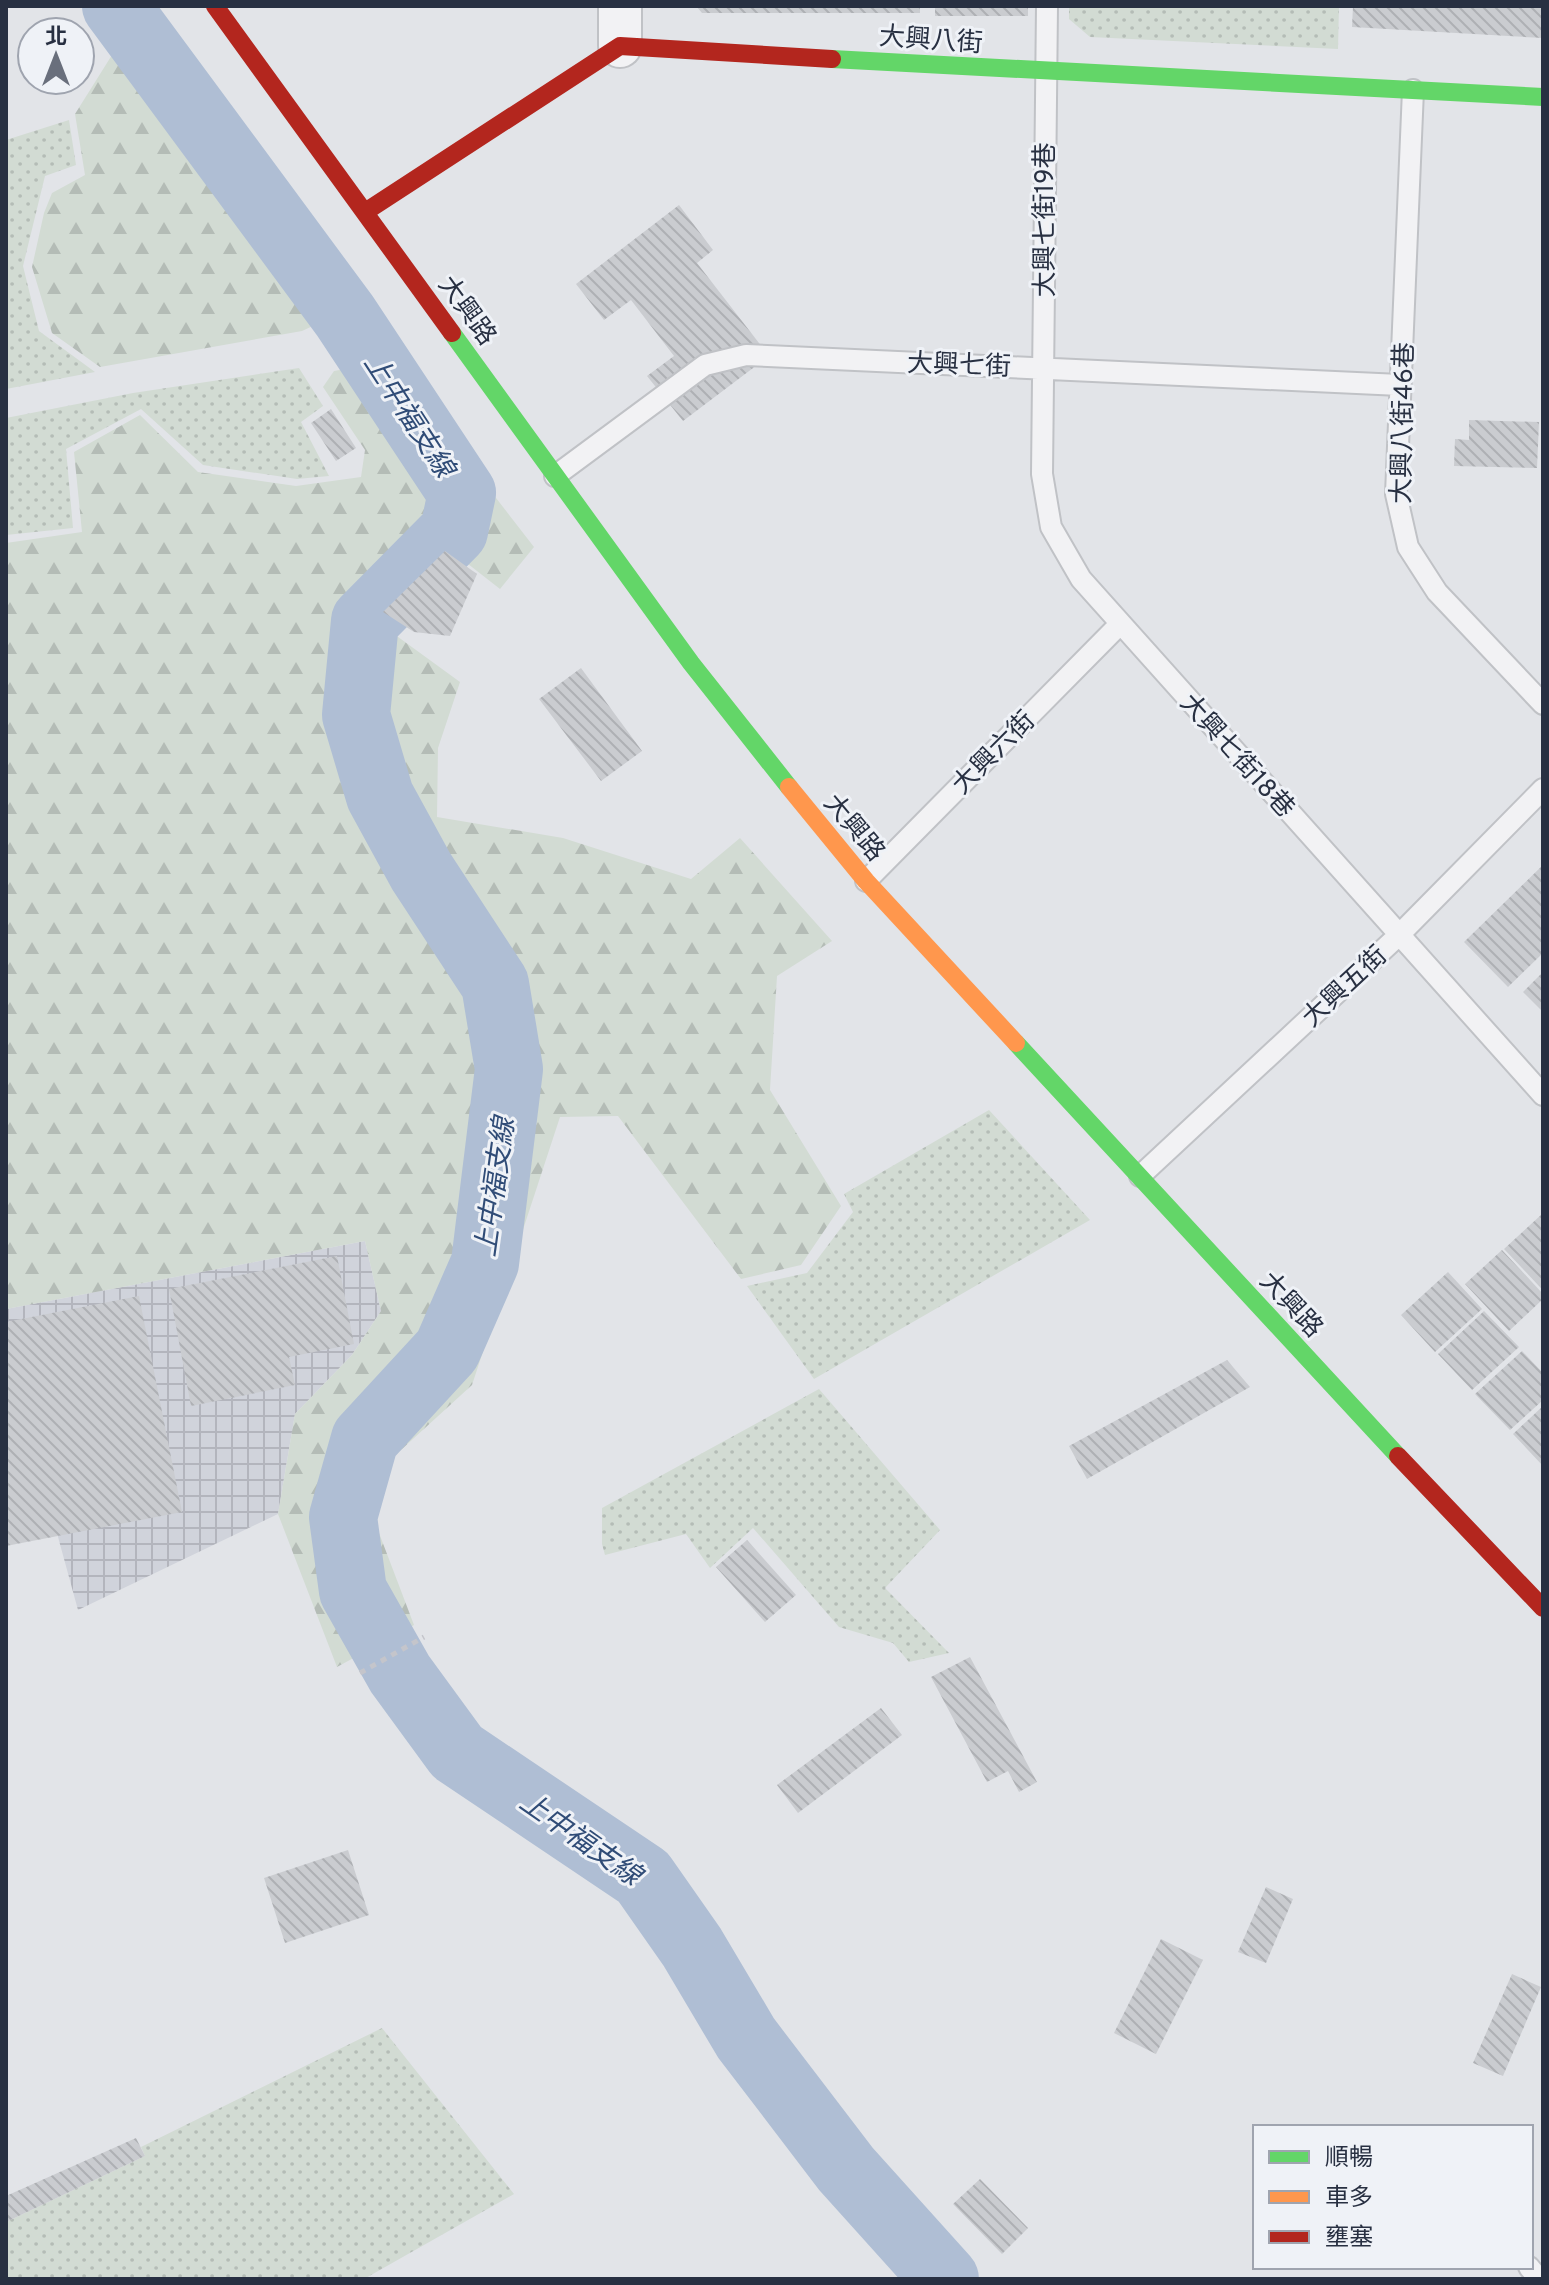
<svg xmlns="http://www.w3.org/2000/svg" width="1549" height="2285" viewBox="0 0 1549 2285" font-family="Overpass,'Noto Sans TC',sans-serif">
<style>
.industrial{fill:url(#industrial-grid)}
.grass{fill:url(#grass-dots)}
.forest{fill:url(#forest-firs)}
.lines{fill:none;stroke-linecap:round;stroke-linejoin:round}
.river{stroke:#afbed4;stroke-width:68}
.building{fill:url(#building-back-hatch)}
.lane-casing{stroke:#c0c2c6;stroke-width:24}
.street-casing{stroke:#c0c2c6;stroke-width:46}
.path{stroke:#c4c5cb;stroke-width:5;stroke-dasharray:6 6;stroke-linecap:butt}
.lane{stroke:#f2f2f4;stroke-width:20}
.street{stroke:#f2f2f4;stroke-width:42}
.fast{stroke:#63d668;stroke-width:18}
.slow{stroke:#ff974d;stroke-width:18}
.jam{stroke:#b3261e;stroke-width:18}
.labels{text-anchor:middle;stroke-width:6;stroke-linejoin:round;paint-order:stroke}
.street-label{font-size:26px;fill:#283042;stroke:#eff2f7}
.water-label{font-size:28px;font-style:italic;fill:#304c77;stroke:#eff2f7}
</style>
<defs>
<pattern id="industrial-grid" width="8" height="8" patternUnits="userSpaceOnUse" patternTransform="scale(2)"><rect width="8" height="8" fill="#d0d3db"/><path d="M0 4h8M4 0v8" fill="none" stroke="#b3b5bd"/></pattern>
<pattern id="grass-dots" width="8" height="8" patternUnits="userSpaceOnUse" patternTransform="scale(2)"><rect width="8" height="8" fill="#d2dbd3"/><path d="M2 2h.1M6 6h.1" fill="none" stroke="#b4bcb6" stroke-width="1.8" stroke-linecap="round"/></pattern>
<pattern id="forest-firs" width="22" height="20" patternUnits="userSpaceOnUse" patternTransform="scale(2)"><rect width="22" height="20" fill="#d2dbd3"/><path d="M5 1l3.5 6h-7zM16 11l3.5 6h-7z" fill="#b4bcb6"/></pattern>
<pattern id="building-back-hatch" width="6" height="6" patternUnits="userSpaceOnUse" patternTransform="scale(2)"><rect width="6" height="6" fill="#caccd0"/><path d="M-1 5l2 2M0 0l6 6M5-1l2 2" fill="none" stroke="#aeb0b4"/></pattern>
</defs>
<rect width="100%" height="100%" fill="#e2e4e8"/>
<path class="industrial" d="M365,1241L381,1311L352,1355L295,1414L278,1514L78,1610L6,1347V1309Z"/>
<path class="grass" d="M1069,6H1339L1338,49L1090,37L1069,19Z
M69,120L76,165L45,176L23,266L39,331L95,372L6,389V140Z
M299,368L323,406L301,422L329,476L297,479L203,465L141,409L66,449L73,528L6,535V418L133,393Z
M989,1110L1090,1220L814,1379L747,1286L807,1273L853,1212L844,1194Z
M819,1389L940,1530L885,1588L949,1653L909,1662L893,1643L839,1627L753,1528L710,1568L686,1534L605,1555L602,1544V1508Z
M382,2028L514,2194L364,2279H6V2222L145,2156L141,2147Z"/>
<path class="forest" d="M122,39L330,318L302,331L100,367L52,333L32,267L44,213L52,193L85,175L75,114Z
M390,361L534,547L500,589L431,535L361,610L460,682L438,748L437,817L563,838L691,879L740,838L832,941L777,976L770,1090L841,1206L801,1265L741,1279L618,1116L560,1117L472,1385L390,1460L376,1525L414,1625L337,1667L278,1514L295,1414L352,1355L381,1311L365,1241L6,1309V543L82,532L74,452L140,415L198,472L296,486L361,477L365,450L323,387L334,371Z"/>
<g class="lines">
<path class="river" d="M116,6L345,316L462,493L454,531L365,621L356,715L380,796L421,871L495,984L509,1069L485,1263L447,1350L365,1439L343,1517L353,1591L400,1674L457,1752L643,1877L692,1947L746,2038L846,2169L945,2279"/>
</g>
<path class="building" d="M696,6H920V13H702Z
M935,6H1028V16H935Z
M1353,6H1543V38L1352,27Z
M679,205L713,250L697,263L769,356L683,421L647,376L674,356L631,300L604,320L576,284Z
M331,409L356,448L336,461L311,423Z
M1469,420L1539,422L1537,468L1454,466L1455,439L1469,440Z
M445,551L477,574L450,636L414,632L383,612Z
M581,668L642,751L601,781L539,699Z
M1543,865V953L1508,987L1464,942Z
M1543,972V1012L1523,992Z
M1541,1215L1543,1217V1290L1504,1249Z
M1502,1250L1543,1294V1299L1509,1331L1465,1284Z
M337,1256L354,1344L289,1357L295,1385L191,1406L169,1289Z
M1448,1272L1482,1309L1435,1352L1401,1315Z
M139,1296L182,1512L6,1546V1322Z
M1484,1311L1519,1347L1472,1390L1438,1354Z
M1522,1351L1543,1373V1400L1510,1430L1475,1394Z
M1227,1360L1250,1387L1087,1479L1069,1446Z
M1543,1406V1466L1513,1434Z
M747,1540L796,1595L765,1622L716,1567Z
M970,1657L1037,1782L1019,1792L1008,1771L987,1782L931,1677Z
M881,1708L902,1735L798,1813L777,1785Z
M348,1850L369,1915L285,1943L264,1878Z
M1266,1887L1293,1899L1266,1963L1238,1952Z
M1161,1939L1203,1960L1156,2054L1114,2033Z
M1512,1974L1541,1987L1503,2076L1473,2063Z
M136,2138L145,2156L6,2222V2196Z
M980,2179L1028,2228L1002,2254L953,2204Z"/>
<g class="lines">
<defs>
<path id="lane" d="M1047,6L1042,474L1051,527L1081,579L1543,1095
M1413,90L1396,494L1408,547L1437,592L1543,704
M555,476L705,365L746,355L1400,385
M866,881L1120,624
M1140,1176L1399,935L1543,789
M1529,2267L1539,2279"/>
<path id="street" d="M620,46V6"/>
</defs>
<use href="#lane" class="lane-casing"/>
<use href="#street" class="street-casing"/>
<path class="path" d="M360,1673L424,1637"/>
<use href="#lane" class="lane"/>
<use href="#street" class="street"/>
<path class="fast" d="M832,59L1543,97
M452,333L691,663L789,787
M1016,1043L1398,1456"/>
<path class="slow" d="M789,787L866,881L1016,1043"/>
<path class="jam" d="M215,6L452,333
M365,212L620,46L832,59
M1398,1456L1543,1608"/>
</g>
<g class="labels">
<g class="street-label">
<text transform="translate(931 39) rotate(4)" y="9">大興八街</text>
<text transform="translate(1044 220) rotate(-90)" y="9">大興七街19巷</text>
<text transform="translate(468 310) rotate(54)" y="9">大興路</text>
<text transform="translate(959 364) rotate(2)" y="9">大興七街</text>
<text transform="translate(1402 423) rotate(-89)" y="9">大興八街46巷</text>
<text transform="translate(993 752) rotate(-45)" y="9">大興六街</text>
<text transform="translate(1238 755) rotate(48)" y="9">大興七街18巷</text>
<text transform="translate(855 827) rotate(50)" y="9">大興路</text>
<text transform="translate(1344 986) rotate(-43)" y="9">大興五街</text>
<text transform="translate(1292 1304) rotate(47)" y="9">大興路</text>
</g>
<g class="water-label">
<text transform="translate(410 415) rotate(57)" y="10">上中福支線</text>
<text transform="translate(494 1187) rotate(-82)" y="10">上中福支線</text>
<text transform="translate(581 1838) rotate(35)" y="10">上中福支線</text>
</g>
</g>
<rect width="1549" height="2285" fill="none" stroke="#283042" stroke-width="16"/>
<rect x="1253" y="2125" width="280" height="144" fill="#eff2f7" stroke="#9fa4af" stroke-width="2"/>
<rect x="1269" y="2151" width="40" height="12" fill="#63d668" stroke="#9fa4af" stroke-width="2"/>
<text x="1325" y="2165" font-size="24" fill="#283042">順暢</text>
<rect x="1269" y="2191" width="40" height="12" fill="#ff974d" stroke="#9fa4af" stroke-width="2"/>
<text x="1325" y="2205" font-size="24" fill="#283042">車多</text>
<rect x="1269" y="2231" width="40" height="12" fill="#b3261e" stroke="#9fa4af" stroke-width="2"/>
<text x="1325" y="2245" font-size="24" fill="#283042">壅塞</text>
<g transform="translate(56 56)"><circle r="38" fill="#eff2f7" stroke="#9fa4af" stroke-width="2"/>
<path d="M0-6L14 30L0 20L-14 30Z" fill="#696f7c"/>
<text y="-12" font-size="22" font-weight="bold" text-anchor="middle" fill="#283042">北</text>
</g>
</svg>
